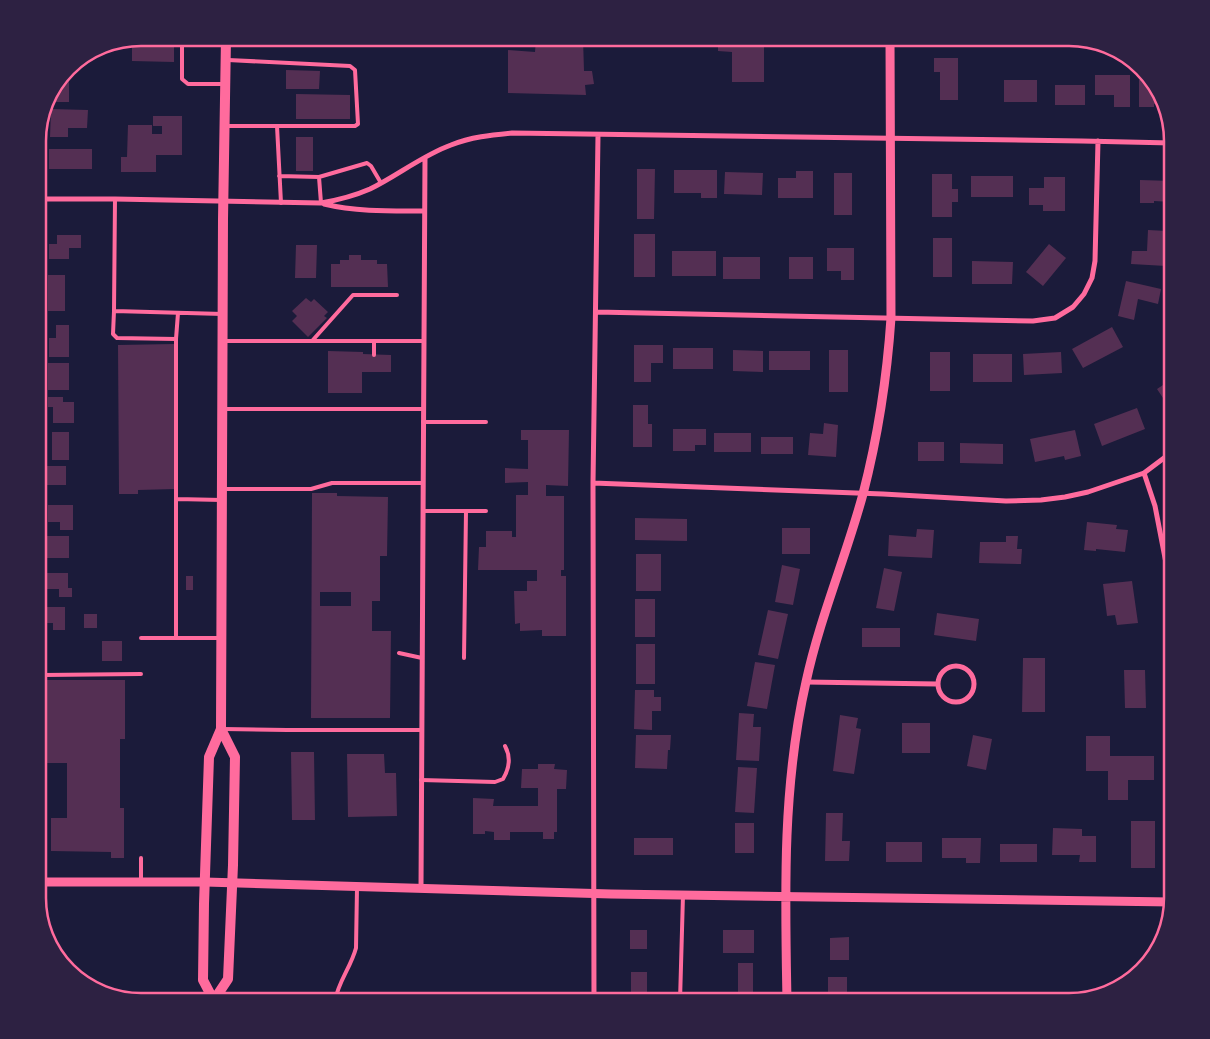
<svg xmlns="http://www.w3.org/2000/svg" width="1210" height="1039" viewBox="0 0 1210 1039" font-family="Overpass,sans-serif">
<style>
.building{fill:#542f53;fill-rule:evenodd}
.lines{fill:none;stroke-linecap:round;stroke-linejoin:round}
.service{stroke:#ff6b9d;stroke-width:4}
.minor{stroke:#ff6b9d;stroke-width:5}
.tertiary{stroke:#ff6b9d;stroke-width:9}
.secondary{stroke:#ff6b9d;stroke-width:10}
.rim{fill:none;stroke:#ff6b9d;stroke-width:2.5}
</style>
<rect width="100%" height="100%" fill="#1b1b3a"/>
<path class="building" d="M141,38H174V62L132,61V39Z
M293,38H350V44L293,43Z
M536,38H583L584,71H592L594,84L585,85L586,95L508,93V50L535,52Z
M718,38H764V82H732V52L718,51Z
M934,58H958V100H940V72H934Z
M286,70L320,71L319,89H286Z
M1095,75H1130V107H1114V95H1095Z
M1004,80H1037V102H1004Z
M1139,80H1150L1165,101V104H1154V107H1139Z
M59,81H69V102H50V93Z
M1055,85H1085V105H1055Z
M296,94L350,95V119H296Z
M51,109L88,110L87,128H68V137H50Z
M153,116H182V155H156V172H121V157H127L128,125H152V134H162V126H153Z
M296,137H313V171H296Z
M49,149H92V169H49Z
M637,169H655L654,219H637Z
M674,170H717V198H701V193H674Z
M796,171H813V198H778V178H796Z
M725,172L763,173L762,195L724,194Z
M834,173H852V215H834Z
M932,174H952V189H958V202H952V217H932Z
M971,176H1013V197H971Z
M1044,177H1065V211H1043V205H1029V188H1044Z
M1140,180L1172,181V202L1154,201V203H1140Z
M1148,230L1167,231L1166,266L1131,264L1132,251H1147Z
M634,234H655V277H634Z
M57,235H81V248H69V259H49V244H57Z
M933,238H952V277H933Z
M1049,244L1066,258L1043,286L1026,272Z
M296,245H317L316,278H295Z
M827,248H854V280H841V271H827Z
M672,251H716V276H672Z
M349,255H361V260H377V264H387L388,287H331V264H340V260H349Z
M723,257H760V279H723Z
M789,257H813V279H789Z
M972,261L1013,262L1012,284H972Z
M48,275H65V311H48Z
M1126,281L1161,289L1158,304L1138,299L1134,320L1118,316Z
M306,298L311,302L314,299L328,312L324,316L327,318L308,337L292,321L297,316L292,311Z
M56,325H69V357H49V338H56Z
M1112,327L1123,347L1083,368L1072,349Z
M174,344L175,489L138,490V494H119L118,345Z
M634,345H663V363H651V382H634Z
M673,348H713V369H673Z
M733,350L763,351V372L733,371Z
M829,350H848V392H829Z
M328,351L363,352V354L391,355V372H362V393H328Z
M769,351H810V370H769Z
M930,352H950V391H930Z
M1061,352L1062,373L1024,375L1023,354Z
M973,354H1012V382H973Z
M48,363H69V390H48Z
M1172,379V405L1169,407L1157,389Z
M48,397H63V402H74V423H53V407H48Z
M633,405H648V424H652V447H633Z
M1137,408L1145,429L1102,446L1094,424Z
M824,423L838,425L836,457L808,455L810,433L823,434Z
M673,429H706V445H695V451H673Z
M521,430H569L568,486L546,485V496H564V570H561V576H566V636H542V630L520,631V623L515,624L514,591H527V581H537V570H478L479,547H486V531H512V537H516V495H528V482L505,483V468L528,469V440H521Z
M1075,430L1081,456L1065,460L1064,456L1035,462L1030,439Z
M52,432H69V460H52Z
M714,433H751V452H714Z
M761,437H793V454H761Z
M918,442H944V461H918Z
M960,443L1003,444V464L960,463Z
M47,466H66V485H47Z
M312,493H337V496L388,497L387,556H380V601H372V631H391L390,718H311ZM320,592H351V606H320Z
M48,505H73V530H60V522H48Z
M635,518L687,519V541L635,540Z
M1087,522L1117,525L1116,529L1128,530L1125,552L1096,549V551L1084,550Z
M782,528H810V554H782Z
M917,529L934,530L932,558L888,556L889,535L916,537Z
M46,536H69V558H46Z
M1006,536H1018L1017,549H1022L1021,564L979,563L980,542H1006Z
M636,554H661V591H636Z
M782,565L800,569L793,605L775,602Z
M884,568L902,572L894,611L876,608Z
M47,573H68V588H72V597H59V589H47Z
M186,576H193V590H186Z
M1132,581L1138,623L1117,625L1115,615L1107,616L1103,584Z
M635,599H655V637H635Z
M44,607H65V630H53V623H44Z
M768,610L788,614L778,659L758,655Z
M937,613L979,619L976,641L934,635Z
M84,614H97V628H84Z
M862,628H900V647H862Z
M102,641H122V661H102Z
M636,644H655V684H636Z
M1023,658H1045V712H1022Z
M755,662L775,665L767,709L747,706Z
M1124,670H1145L1146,708H1125Z
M47,680H125V739H120V808H124V858H111V852L51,851V818H67V763H47Z
M635,690H654V697H661V711H652V730L634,729Z
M739,713L754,714L753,727H761L759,761L736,760Z
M840,715L858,718L856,728L861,729L854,774L833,771Z
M902,723H930V753H902Z
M636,735H671L670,750H668L667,769L635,768Z
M973,735L992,739L986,770L967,766Z
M1086,736H1110V756H1154V780H1128V800H1108V771H1086Z
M291,752H314L315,820H292Z
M347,754H384L385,773H396L397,816L348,817Z
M538,764H555L554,769L567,770L566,789H557V832H554V839H543V832H510V840H494V832L485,831V834H473V798L494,799L493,806H538V788H521L522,769H538Z
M738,767L757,768L754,813L735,812Z
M826,813H843L842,841H850L849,861H825Z
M1131,821H1155V868H1131Z
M735,823H754V853H735Z
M1053,828L1082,829V836H1096V862H1079L1080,855H1052Z
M634,838H673V855H634Z
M942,838H981L980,863H966V858H942Z
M886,842H922V862H886Z
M1000,844H1037V862H1000Z
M630,930H647V949H630Z
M723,930H754V953H723Z
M849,937V960H830V938Z
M738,963H753V1001H738Z
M631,972H647V994H631Z
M828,977H847V1001H828Z"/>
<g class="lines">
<path class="service" d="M182,38V79L188,84H225
M226,126H355L358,124L355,70L350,66L228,60
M277,126L281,203
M279,176L319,177L367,163L371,166L381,183
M319,177L321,203
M114,311L115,199
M178,313L176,339L117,338L113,334L114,311L223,314
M225,341H423
M312,341L353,295H397
M374,355V341
M224,409H423
M423,422H486
M224,489H311L332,483H423
M176,499L222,500
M423,511H486
M141,638H221
M176,638V339
M399,653L422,658
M464,658L466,511
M38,678L43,675L141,674
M223,729L287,730H422
M38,762L43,778L42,882
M421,780L495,782L503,779C509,769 511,757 505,746
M141,881V858
M132,1000H212
M335,1001C338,982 351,967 356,948L357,888
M680,1001L683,895"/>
<path class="minor" d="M38,199H115L321,203C338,200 354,196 370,189C397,176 423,155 451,145C471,137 491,135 512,133L1082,141L1172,143
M324,204C357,212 391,211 424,211
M596,312L1033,321L1055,318L1073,307L1084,294L1092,278L1095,261L1098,141
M1144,473L1155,506L1172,594
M593,483L883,494L1006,501L1041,500L1065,497L1088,492L1144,473L1172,452
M938 684a18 18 0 1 1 36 0a18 18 0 1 1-36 0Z
M806,682L937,684
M421,888L425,158
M594,1001L593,483L598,135"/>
<path class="tertiary" d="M38,882H205L611,894L1172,902
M787,1001C785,895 782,787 806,682C820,617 846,557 863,494C878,436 887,377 891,318L890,38"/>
<path class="secondary" d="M214,1000L228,979L233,865L235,757L221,729
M214,1001L203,980L204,904L209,757L221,729L223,219L226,38"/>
</g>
<path d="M0 0H1210V1039H0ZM141 46H1069A95 95 0 0 1 1164 141V898A95 95 0 0 1 1069 993H141A95 95 0 0 1 46 898V141A95 95 0 0 1 141 46Z" fill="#2d2142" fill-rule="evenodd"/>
<path class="rim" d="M141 46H1069A95 95 0 0 1 1164 141V898A95 95 0 0 1 1069 993H141A95 95 0 0 1 46 898V141A95 95 0 0 1 141 46Z"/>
</svg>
